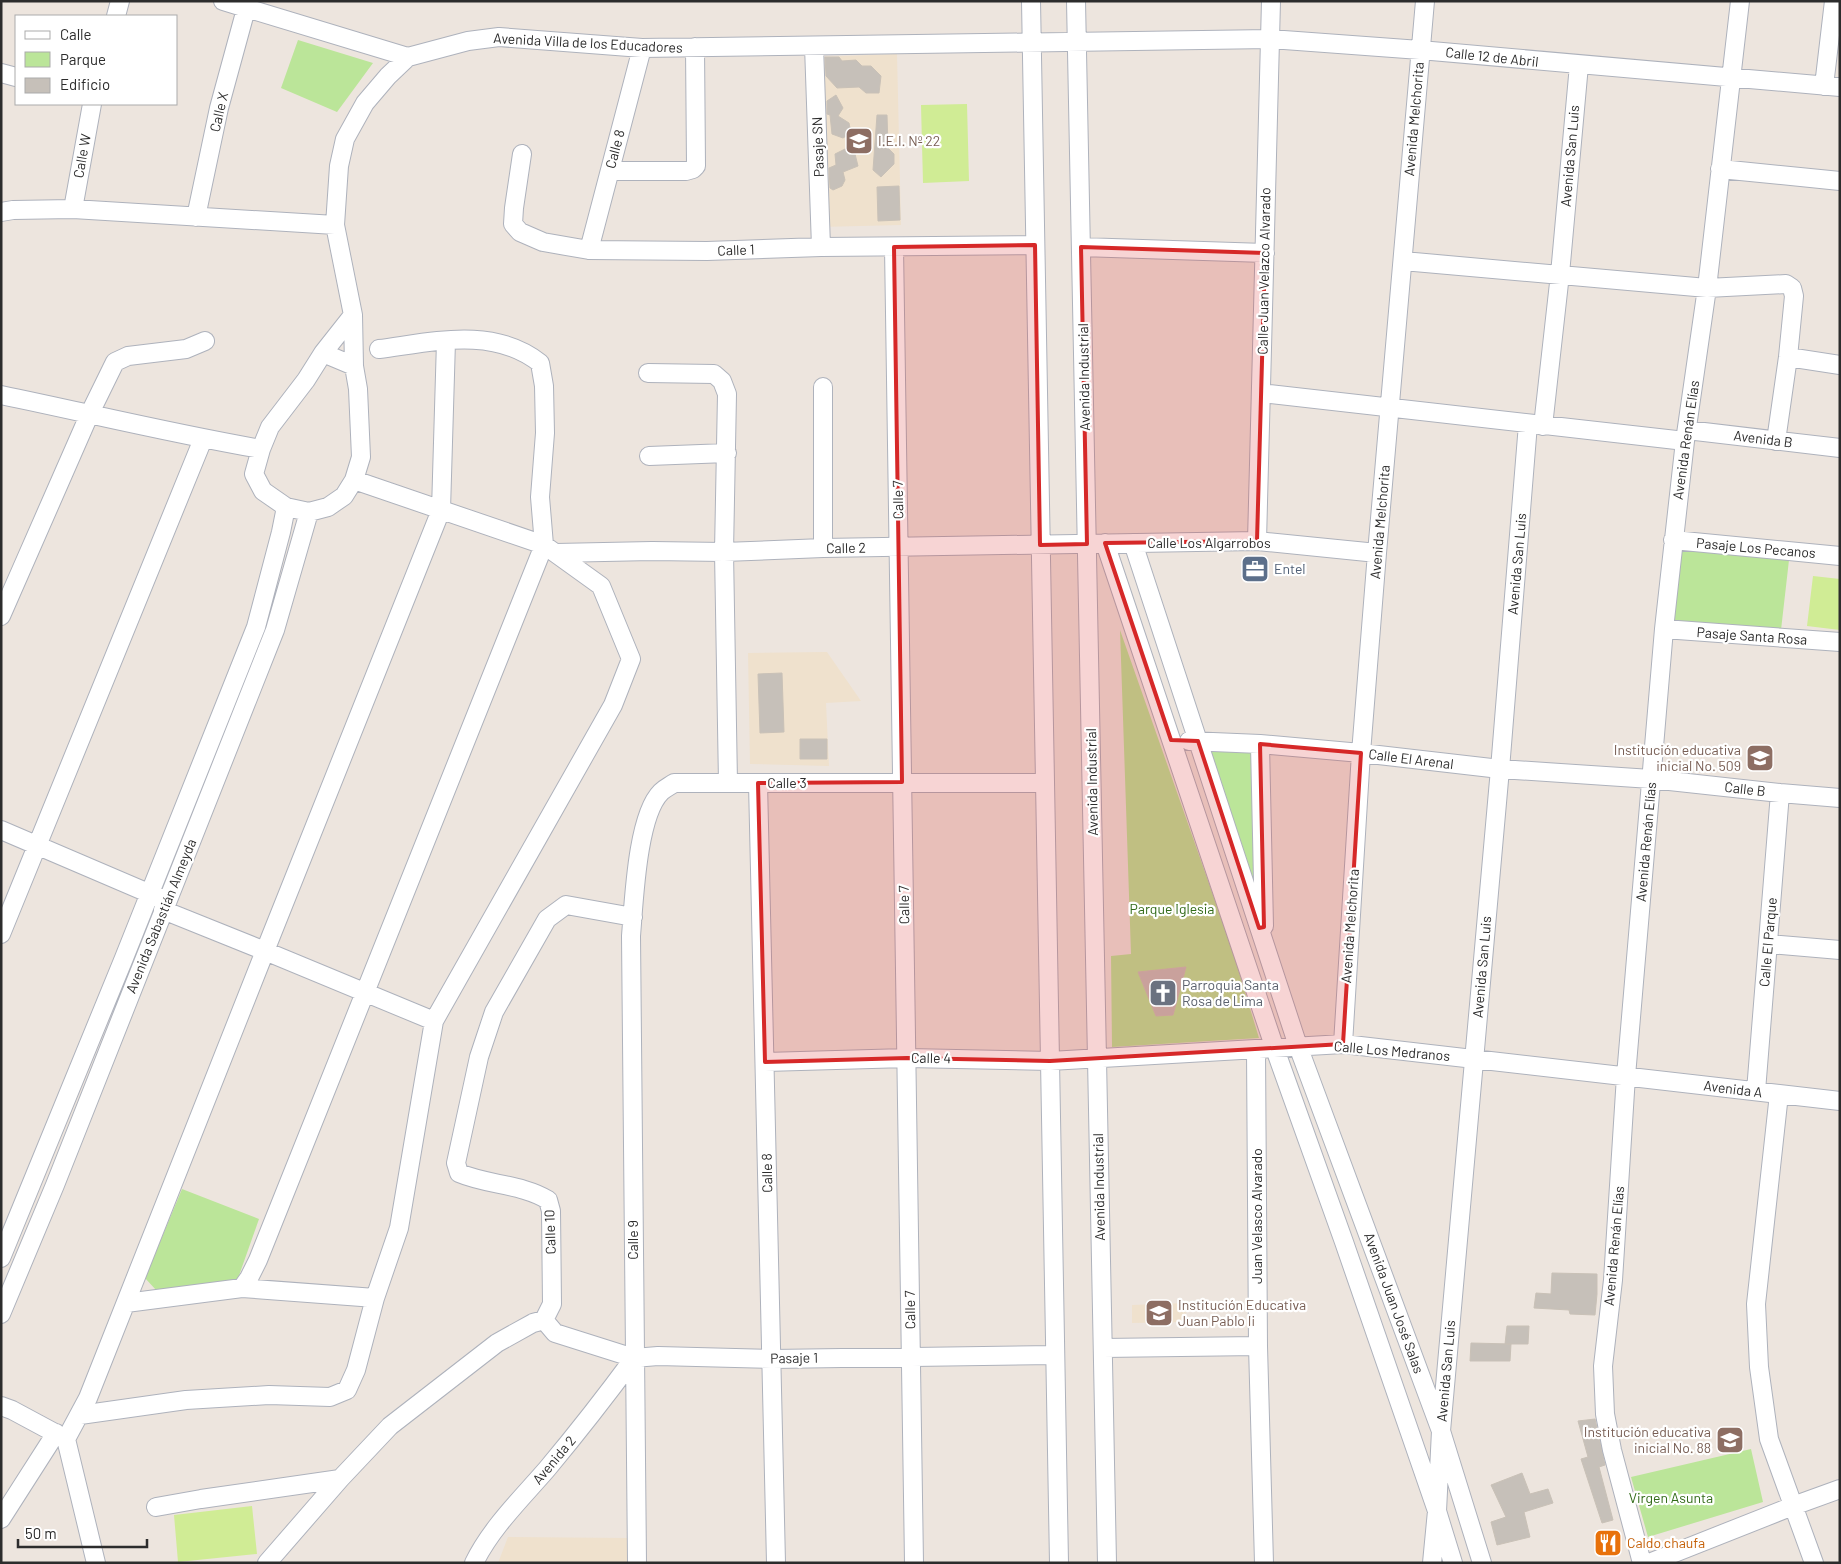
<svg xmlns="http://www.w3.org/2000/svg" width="1841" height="1564" viewBox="0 0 1841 1564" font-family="Barlow,sans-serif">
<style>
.education{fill:#efe1cd}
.green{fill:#bbe599;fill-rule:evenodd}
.pitch{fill:#d0ec95}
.building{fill:#c6c0b9;stroke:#c9c1b7}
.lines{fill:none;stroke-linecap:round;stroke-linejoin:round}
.minor-casing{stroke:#aeb2bc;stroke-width:20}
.minor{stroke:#fff;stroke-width:18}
.marked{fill:#d62828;fill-opacity:0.2;stroke:#d62828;stroke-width:4;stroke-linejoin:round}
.labels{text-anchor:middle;stroke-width:4.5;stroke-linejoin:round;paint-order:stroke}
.street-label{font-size:14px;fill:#2c2c2c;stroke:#fff}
.education-label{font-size:14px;fill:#785e54;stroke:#fff;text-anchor:start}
.service-label{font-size:14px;fill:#4e5e75;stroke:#fff;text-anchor:start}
.park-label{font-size:14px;fill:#326b19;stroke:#fff}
.worship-label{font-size:14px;fill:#5b616d;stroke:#fff;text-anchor:start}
.food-label{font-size:14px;fill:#c56008;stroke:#fff;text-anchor:start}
</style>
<rect width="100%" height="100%" fill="#ede5de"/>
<path class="education" d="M897,54L901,225L820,227L817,57Z
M827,652L861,701L826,703L829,766L750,764L748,653Z
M1185,1303L1186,1322L1132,1323V1305Z
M508,1537L628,1538V1563H498Z"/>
<path class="green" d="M298,40L373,63L337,112L281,88Z
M1678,548L1789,560L1781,630L1670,620Z
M1120,630L1232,949L1259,1038L1112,1047L1111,956L1131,954ZM1186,967L1173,1015L1156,1016L1138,972Z
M1205,747H1251L1259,915Z
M182,1189L259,1219L236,1284L156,1290L145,1278Z
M1751,1449L1763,1502L1648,1537L1631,1477Z"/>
<path class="pitch" d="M967,104L969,181L923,183L921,105Z
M1813,576L1840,579V630L1807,626Z
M252,1506L257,1554L178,1562L174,1515Z"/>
<path class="building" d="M825,57H839L842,61L856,60L862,66H871L881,76L879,93H866L859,87L837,88L826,76Z
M836,95L843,108L838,116L849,123L851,133L843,138L832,134L830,115L827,114V101Z
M877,115H887L888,148L894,154V164L881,177L873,170Z
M845,149L855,154L858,166L843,172L845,180L842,186L833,190L830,188L829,168L836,165L835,154Z
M899,186L900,220L878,221L877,187Z
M782,673L784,732L760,733L758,674Z
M800,739H827V759H800Z
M1186,967L1173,1015L1156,1016L1138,972Z
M1552,1273L1597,1274V1294L1595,1315L1570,1314L1569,1310L1534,1308L1536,1293L1551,1294Z
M1507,1326H1529L1528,1344H1505Z
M1471,1343L1511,1344L1510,1361H1470Z
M1595,1419L1605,1465L1599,1467L1613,1520L1602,1523L1581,1459L1588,1457L1578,1421Z
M1522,1473L1530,1494L1548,1489L1553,1503L1524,1512L1530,1537L1497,1545L1491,1522L1506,1517L1491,1485Z"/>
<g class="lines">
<defs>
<path id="minor" d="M223,1L408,57L468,41L499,37L642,48L1270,39L1420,50L1840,87
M1031,1L1059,1563
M1076,1L1107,1563
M116,16L120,1
M814,46L821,247
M1,73L16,77
M1824,86L1834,1
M522,154L514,208L513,224L520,232L543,242L589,250L707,251L821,247L1035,245
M1720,169L1840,181
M610,171H686L693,169L696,166L695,47
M73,209L92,104
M1,212L13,210L73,209L335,225
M196,217L219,108L246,9
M894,247L914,1563
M1081,247L1265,253
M589,250L642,48
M1403,261L1707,288L1786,284L1792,288L1794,296L1788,357L1776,441
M353,315L323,353L306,380L270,427L261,449L254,474L263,491L286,507L309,512L328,507L344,496L354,480L361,457L358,389L354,366L353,315L335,225L339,166L345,139L365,103L388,76L408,57
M323,353L354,366
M1788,357L1840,365
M648,373L714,374L722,381L727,394L724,552L728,783
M823,387V548
M1261,393L1685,441
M1,395C88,413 174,434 261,449
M1543,426L1560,274L1579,65
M1687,430L1840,448
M649,456L727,453
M1673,540L1840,556
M1257,541L1271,1
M1105,543L1275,1049L1344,1242L1437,1511L1453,1563
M1133,543L1298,1046L1441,1431L1482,1563
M556,553L652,551L724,552L823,548L1257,541L1377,553
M1,616L90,413L115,362L128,356L186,349L205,341
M1664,629L1840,642
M1189,741L1260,744L1361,753L1500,769L1651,779L1780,793L1840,798
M1260,744L1264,926
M758,783L776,1563
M1,830L160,898
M1,934L203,439
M1768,944L1840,950
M434,1021L265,951L441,510L446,341
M1343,1044L1361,753L1377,553L1425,1
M1256,1050L1258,1346L1264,1563
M765,1062L907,1058L1050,1061L1343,1044L1840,1101
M1756,1091L1780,793
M1779,1094L1756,1304L1759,1367L1769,1439L1814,1563
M1,1258L124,958L256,627L281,532L286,507
M242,1288L375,1298
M126,1303L242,1288L249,1278L258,1260L544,545L540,497L545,433L544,386L540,363C493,326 433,342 379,349
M1,1314L55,1185L275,630L309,512
M544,1320L555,1333L634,1358L658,1356L772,1359L1055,1355
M1103,1348L1258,1346
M1,1406L12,1410L66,1439L96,1563
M80,1415L186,1400L269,1395L330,1397L347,1390L356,1370L375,1298L399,1228L434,1021L613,705L631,659L601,586L544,545L354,480
M66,1439L88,1398L265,951L163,910
M156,1507L201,1499L340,1479
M1,1519L56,1433
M267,1563L340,1479L390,1426L497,1343L533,1323L544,1320L552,1304L551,1211L548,1200C522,1184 487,1185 459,1173L456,1163L479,1057L494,1012L547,919L566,905L633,917
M474,1563C491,1528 521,1499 547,1469C577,1433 606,1396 634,1358
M637,1563L631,936C634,901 637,816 661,792C665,788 670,786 674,783H1045
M1432,1563L1437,1511L1441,1431L1500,769L1528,424
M1642,1563L1612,1450L1605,1414L1603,1366L1613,1280L1626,1076L1664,629L1685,441L1707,288L1740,1
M1649,1563L1793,1506L1840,1489"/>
</defs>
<use href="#minor" class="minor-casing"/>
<use href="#minor" class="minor"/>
</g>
<path class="marked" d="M1035,245L1040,545L1087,544L1081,247L1265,253L1257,541L1105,543L1171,740L1198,741L1259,928L1264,927L1260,744L1361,753L1343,1044L1050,1061L907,1058L765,1062L758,783L902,782L894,247Z"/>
<defs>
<symbol id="school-square" viewBox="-11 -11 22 22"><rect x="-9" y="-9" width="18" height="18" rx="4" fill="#8d6e63" stroke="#fff"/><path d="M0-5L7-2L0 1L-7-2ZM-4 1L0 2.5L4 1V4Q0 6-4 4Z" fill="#fff"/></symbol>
<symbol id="office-square" viewBox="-11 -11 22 22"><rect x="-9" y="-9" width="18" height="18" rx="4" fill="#5c6f8a" stroke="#fff"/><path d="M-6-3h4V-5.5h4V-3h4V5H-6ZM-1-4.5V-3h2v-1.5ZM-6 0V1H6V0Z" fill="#fff"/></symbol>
<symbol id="church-square" viewBox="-11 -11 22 22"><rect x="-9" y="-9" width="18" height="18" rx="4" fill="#6b7280" stroke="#fff"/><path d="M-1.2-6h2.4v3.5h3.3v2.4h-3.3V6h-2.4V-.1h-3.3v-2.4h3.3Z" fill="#fff"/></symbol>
<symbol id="restaurant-square" viewBox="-11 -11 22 22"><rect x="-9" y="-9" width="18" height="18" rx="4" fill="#e8710a" stroke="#fff"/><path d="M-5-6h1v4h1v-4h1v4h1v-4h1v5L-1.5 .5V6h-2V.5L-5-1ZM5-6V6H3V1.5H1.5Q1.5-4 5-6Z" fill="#fff"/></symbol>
</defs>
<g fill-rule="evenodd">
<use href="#school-square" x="843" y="125" width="32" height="32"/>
<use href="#office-square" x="1239" y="553" width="32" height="32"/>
<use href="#school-square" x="1744" y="742" width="32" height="32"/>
<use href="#church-square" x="1147" y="977" width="32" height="32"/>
<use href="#school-square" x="1143" y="1297" width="32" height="32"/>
<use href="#school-square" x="1714" y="1424" width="32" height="32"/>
<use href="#restaurant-square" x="1592" y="1527" width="32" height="32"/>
</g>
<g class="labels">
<g class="street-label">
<text transform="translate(588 43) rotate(3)" y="5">Avenida Villa de los Educadores</text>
<text transform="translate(1492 57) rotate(6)" y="5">Calle 12 de Abril</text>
<text transform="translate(219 112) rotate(-77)" y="5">Calle X</text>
<text transform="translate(1414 119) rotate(-85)" y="5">Avenida Melchorita</text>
<text transform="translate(818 147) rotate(-92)" y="5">Pasaje SN</text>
<text transform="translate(615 149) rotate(-75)" y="5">Calle 8</text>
<text transform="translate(82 156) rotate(-80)" y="5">Calle W</text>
<text transform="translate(1570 156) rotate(-85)" y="5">Avenida San Luis</text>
<text transform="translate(736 250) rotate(-2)" y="5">Calle 1</text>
<text transform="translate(1264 271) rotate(-89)" y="5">Calle Juan Velazco Alvarado</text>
<text transform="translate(1084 377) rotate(-91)" y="5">Avenida Industrial</text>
<text transform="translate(1763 439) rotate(7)" y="5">Avenida B</text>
<text transform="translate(1686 440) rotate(-82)" y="5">Avenida Renán Elías</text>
<text transform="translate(898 500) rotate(-91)" y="5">Calle 7</text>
<text transform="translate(1380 522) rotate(-85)" y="5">Avenida Melchorita</text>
<text x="1209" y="548">Calle Los Algarrobos</text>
<text transform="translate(846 548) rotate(-1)" y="5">Calle 2</text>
<text transform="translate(1756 548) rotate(5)" y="5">Pasaje Los Pecanos</text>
<text transform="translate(1517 564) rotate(-85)" y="5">Avenida San Luis</text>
<text transform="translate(1752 636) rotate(4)" y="5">Pasaje Santa Rosa</text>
<text transform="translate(1411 759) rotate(7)" y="5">Calle El Arenal</text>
<text transform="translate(1092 782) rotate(-91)" y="5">Avenida Industrial</text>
<text x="787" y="788">Calle 3</text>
<text transform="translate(1745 789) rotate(6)" y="5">Calle B</text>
<text transform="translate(1646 842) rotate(-85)" y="5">Avenida Renán Elías</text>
<text transform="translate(904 905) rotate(-91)" y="5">Calle 7</text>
<text transform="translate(161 916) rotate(-68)" y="5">Avenida Sabastián Almeyda</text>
<text transform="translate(1350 926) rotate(-86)" y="5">Avenida Melchorita</text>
<text transform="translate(1768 942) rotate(-85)" y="5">Calle El Parque</text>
<text transform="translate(1482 967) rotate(-85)" y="5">Avenida San Luis</text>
<text transform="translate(1392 1051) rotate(5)" y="5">Calle Los Medranos</text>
<text transform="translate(931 1058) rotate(1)" y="5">Calle 4</text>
<text transform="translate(1733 1089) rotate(7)" y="5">Avenida A</text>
<text transform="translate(767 1173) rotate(-91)" y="5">Calle 8</text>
<text transform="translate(1099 1187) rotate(-91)" y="5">Avenida Industrial</text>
<text transform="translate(1257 1216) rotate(-90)" y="5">Juan Velasco Alvarado</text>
<text transform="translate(550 1232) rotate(-92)" y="5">Calle 10</text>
<text transform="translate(633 1240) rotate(-90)" y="5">Calle 9</text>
<text transform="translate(1614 1246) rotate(-85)" y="5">Avenida Renán Elías</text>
<text transform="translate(1394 1303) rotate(70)" y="5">Avenida Juan José Salas</text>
<text transform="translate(910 1310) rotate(-91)" y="5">Calle 7</text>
<text transform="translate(794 1358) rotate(-1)" y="5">Pasaje 1</text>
<text transform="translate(1446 1371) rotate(-85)" y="5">Avenida San Luis</text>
<text transform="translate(554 1460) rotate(-50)" y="5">Avenida 2</text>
</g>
<g class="education-label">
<text x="878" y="146">I.E.I. Nº 22</text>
<text x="1741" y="755" text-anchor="end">Institución educativa<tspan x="1741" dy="16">inicial No. 509</tspan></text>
<text x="1178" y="1310">Institución Educativa<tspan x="1178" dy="16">Juan Pablo Ii</tspan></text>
<text x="1711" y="1437" text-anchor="end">Institución educativa<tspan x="1711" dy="16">inicial No. 88</tspan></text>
</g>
<g class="service-label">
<text x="1274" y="574">Entel</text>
</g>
<g class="park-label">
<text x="1172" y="914">Parque Iglesia</text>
<text x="1671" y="1503">Virgen Asunta</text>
</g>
<g class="worship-label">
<text x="1182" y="990">Parroquia Santa<tspan x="1182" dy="16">Rosa de Lima</tspan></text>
</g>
<g class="food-label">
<text x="1627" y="1548">Caldo chaufa</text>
</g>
</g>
<rect width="1841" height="1564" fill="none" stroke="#2c2c2c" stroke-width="5"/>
<rect x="15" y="15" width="162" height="90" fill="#ffffff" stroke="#ababab"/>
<rect x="25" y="31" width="25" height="8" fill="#ffffff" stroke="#ababab"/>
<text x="60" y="40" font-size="15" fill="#2c2c2c">Calle</text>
<rect x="25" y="52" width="25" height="15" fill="#bbe599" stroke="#ababab"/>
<text x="60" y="65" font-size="15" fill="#2c2c2c">Parque</text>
<rect x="25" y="78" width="25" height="15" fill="#c6c0b9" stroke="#ababab"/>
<text x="60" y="90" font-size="15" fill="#2c2c2c">Edificio</text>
<path d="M18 1539v8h129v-8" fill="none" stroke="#2c2c2c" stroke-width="2.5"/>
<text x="25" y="1539" font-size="15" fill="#2c2c2c" stroke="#ffffff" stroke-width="4" paint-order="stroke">50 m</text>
</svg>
